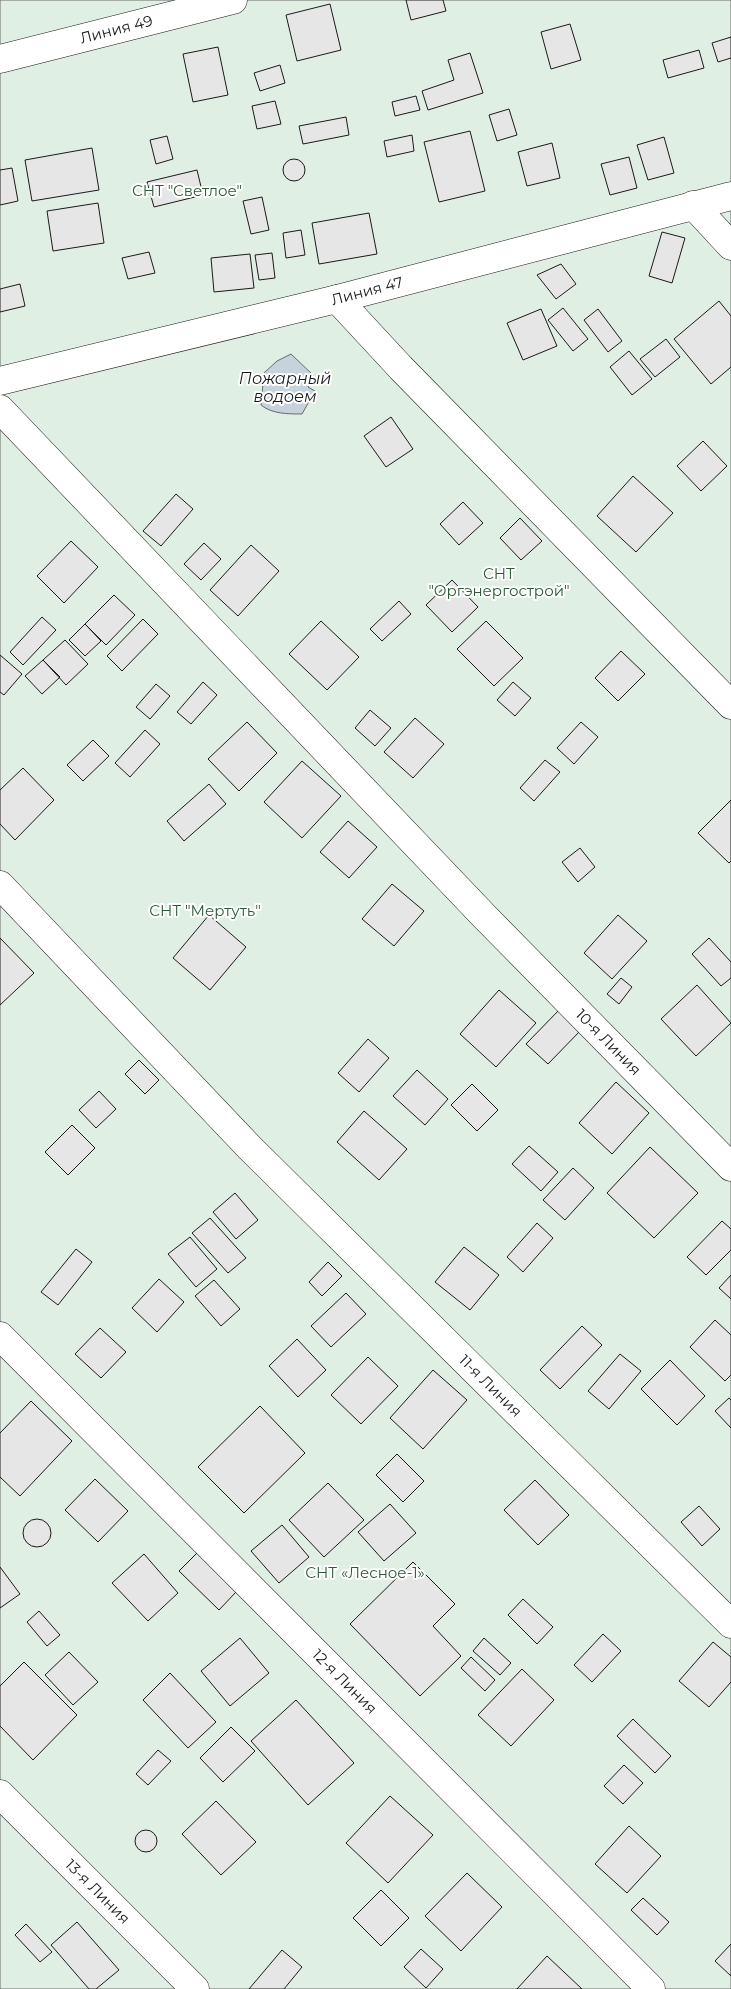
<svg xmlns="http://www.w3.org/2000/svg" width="731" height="1989" viewBox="0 0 731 1989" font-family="Montserrat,sans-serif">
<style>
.green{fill:#e0efe3;stroke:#6a6a6a}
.water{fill:#c6d2dc;stroke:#6a6a6a}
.building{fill:#e6e6e6;stroke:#1a1a1a}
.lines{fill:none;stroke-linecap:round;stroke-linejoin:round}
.minor-casing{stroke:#1a1a1a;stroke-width:29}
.minor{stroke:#fff;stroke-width:28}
.labels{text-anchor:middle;stroke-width:4;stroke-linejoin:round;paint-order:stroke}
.street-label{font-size:15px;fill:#1a1a1a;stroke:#fff}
.park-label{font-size:15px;fill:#2b5a34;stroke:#fff}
.water-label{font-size:16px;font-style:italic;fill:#1a1a1a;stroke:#fff}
</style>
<rect width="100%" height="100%" fill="#fff"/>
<path class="green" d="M0,0H731V1989H0Z"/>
<path class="water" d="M291,354L313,375L308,387L315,391L302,414C288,414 272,414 261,405L264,373L277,361Z"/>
<path class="building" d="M406,0H443L446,11L411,20Z
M330,4L341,50L297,61L286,15Z
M570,24L581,60L551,69L541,32Z
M731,37V58L718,62L712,43Z
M218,47L228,95L193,102L183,54Z
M699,50L704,68L668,78L663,60Z
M470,53L483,93L428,110L422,91L454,80L448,60Z
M280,65L285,83L260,91L254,73Z
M416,96L420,110L395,116L392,102Z
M275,101L281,124L257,129L252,106Z
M509,109L517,135L497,141L489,115Z
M346,117L349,135L303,144L299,126Z
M470,131L485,191L439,202L424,142Z
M412,135L414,151L387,157L384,141Z
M167,136L173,159L156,164L150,140Z
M664,137L674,173L648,180L637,145Z
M552,143L560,178L527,186L518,152Z
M92,148L99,190L32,201L25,160Z
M629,157L637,188L610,195L601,164Z
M283 170a11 11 0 1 1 22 0a11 11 0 1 1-22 0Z
M12,168L18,201L0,205V170Z
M197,170L203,195L154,207L147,182Z
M262,197L269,230L251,234L243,201Z
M98,203L104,243L53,251L47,211Z
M369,213L377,254L319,264L312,223Z
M301,230L305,255L286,258L283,233Z
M662,232L685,238L672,283L649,276Z
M149,252L155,273L128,279L122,258Z
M272,253L275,278L259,280L255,255Z
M250,254L254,288L214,292L211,258Z
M561,264L576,284L556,299L537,275Z
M20,284L25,306L0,312V289Z
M719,301L731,316V367L711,384L674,339Z
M563,308L588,339L573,351L548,320Z
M541,309L557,346L523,360L507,323Z
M598,309L622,341L608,352L584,320Z
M666,339L680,357L655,377L640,359Z
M629,351L652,379L632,395L610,367Z
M391,417L413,449L386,467L364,436Z
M703,441L727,466L701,491L677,466Z
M633,476L673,513L636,552L597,516Z
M176,494L193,509L161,546L143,531Z
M463,502L483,523L459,545L440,524Z
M520,518L542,541L521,560L500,538Z
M71,541L98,567L64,603L37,576Z
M204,543L221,559L201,580L184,564Z
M251,545L279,571L238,616L210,590Z
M452,580L478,607L452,632L426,605Z
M114,595L135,615L106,645L85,624Z
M399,601L411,614L382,641L370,629Z
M42,617L56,630L23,665L10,652Z
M143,619L158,634L122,671L107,656Z
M321,621L359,657L327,690L289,654Z
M486,621L523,658L494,686L457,649Z
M85,624L101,641L85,656L69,640Z
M65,640L88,664L66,685L43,660Z
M621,651L645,674L618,701L595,678Z
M0,655L22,674L4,695L0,692Z
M43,660L60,677L42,694L25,676Z
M203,682L217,695L191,724L177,712Z
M513,682L531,698L515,716L497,700Z
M156,684L170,696L150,719L136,707Z
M370,710L391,728L375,746L355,728Z
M415,718L444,744L413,778L384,752Z
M247,722L277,753L239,791L208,759Z
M581,722L598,737L574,764L557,748Z
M145,730L160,744L130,777L115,763Z
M93,740L109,756L83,781L67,765Z
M545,760L560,772L534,801L520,788Z
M302,761L341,796L302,838L264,802Z
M23,768L54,800L15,840L0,824V790Z
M209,784L226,804L184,841L167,821Z
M731,800V861L729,863L698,833Z
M348,821L377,847L349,878L320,852Z
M580,848L595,867L578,882L562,862Z
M392,884L424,911L394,946L362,919Z
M209,915L246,947L210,990L173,958Z
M618,915L647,941L612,979L584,953Z
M0,938L34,973L0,1005Z
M709,938L731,962V978L721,986L692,954Z
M621,978L632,987L619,1004L607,994Z
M697,985L731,1023L696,1056L661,1019Z
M499,990L536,1023L496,1067L460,1034Z
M561,1008L582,1029L548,1064L526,1044Z
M368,1039L389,1058L359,1092L338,1073Z
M139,1060L159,1080L145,1094L125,1074Z
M417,1070L448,1099L425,1125L393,1096Z
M616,1082L649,1113L612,1154L579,1123Z
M472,1084L498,1110L477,1131L451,1105Z
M99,1091L116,1109L96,1128L79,1110Z
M364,1111L407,1149L379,1180L337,1142Z
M72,1125L95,1148L68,1175L45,1152Z
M529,1146L558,1172L541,1191L512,1164Z
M650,1147L698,1193L654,1238L607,1193Z
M573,1168L594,1188L565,1220L543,1200Z
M235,1193L258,1220L236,1239L213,1212Z
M210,1218L246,1258L228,1273L192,1233Z
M722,1221L731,1229V1250L706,1275L687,1257Z
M537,1223L553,1238L523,1272L507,1257Z
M190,1237L217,1269L196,1287L168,1254Z
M464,1247L499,1275L470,1310L435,1282Z
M76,1249L92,1262L58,1305L41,1292Z
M328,1262L342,1276L322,1296L309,1282Z
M731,1275V1299L719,1288Z
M159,1279L184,1302L157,1332L132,1308Z
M214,1280L240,1309L221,1326L195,1296Z
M346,1293L366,1314L331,1347L311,1326Z
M715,1320L731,1335V1375L725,1381L690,1347Z
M582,1326L602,1345L560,1389L540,1370Z
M100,1328L126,1352L101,1378L75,1354Z
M297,1339L326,1370L298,1397L269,1366Z
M620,1354L641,1371L609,1409L588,1391Z
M368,1357L398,1386L361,1424L331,1395Z
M670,1360L705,1396L677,1425L641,1389Z
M433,1370L467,1400L423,1449L390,1418Z
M729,1398L731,1400V1428L715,1411Z
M31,1401L72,1441L20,1496L0,1477V1433Z
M260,1406L305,1453L244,1513L198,1467Z
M397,1454L424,1481L403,1502L376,1475Z
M95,1479L128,1511L98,1542L65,1510Z
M535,1480L569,1515L538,1545L504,1510Z
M328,1483L364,1520L324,1557L289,1520Z
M390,1504L416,1533L384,1561L358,1532Z
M699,1506L720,1529L702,1546L681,1522Z
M23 1533a14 14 0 1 1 28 0a14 14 0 1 1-28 0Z
M282,1525L309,1557L279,1583L251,1551Z
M197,1553L236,1592L219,1610L179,1571Z
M144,1554L178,1593L148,1621L112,1583Z
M413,1562L455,1604L433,1626L461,1656L420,1696L350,1624Z
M0,1567L20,1594L0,1608Z
M523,1599L553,1627L537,1644L508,1615Z
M39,1611L60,1635L47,1646L27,1622Z
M603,1634L621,1651L592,1682L574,1665Z
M240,1638L269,1673L230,1706L201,1671Z
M484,1638L511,1663L500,1675L473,1651Z
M713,1642L731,1657V1682L709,1707L679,1681Z
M69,1652L98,1682L73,1705L45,1675Z
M471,1657L495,1680L485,1691L461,1668Z
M24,1662L77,1715L33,1760L0,1726V1686Z
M522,1669L554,1700L511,1746L478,1715Z
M170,1673L216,1722L188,1748L143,1700Z
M296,1700L354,1763L308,1805L251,1741Z
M633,1719L671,1756L655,1773L617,1736Z
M231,1727L255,1751L223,1782L200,1758Z
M158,1750L171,1761L148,1785L136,1774Z
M624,1765L643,1783L623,1804L604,1786Z
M390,1796L433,1835L388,1883L346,1843Z
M216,1801L256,1842L221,1875L182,1834Z
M629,1826L661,1856L627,1893L595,1864Z
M135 1841a11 11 0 1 1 22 0a11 11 0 1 1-22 0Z
M467,1873L502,1907L461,1951L425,1916Z
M381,1890L409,1918L381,1946L353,1918Z
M643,1898L669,1922L657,1935L631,1910Z
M77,1922L119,1970L96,1989H89L51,1945Z
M26,1924L52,1952L40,1962L15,1935Z
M731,1944V1976L715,1961Z
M421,1949L443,1969L426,1988L404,1967Z
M282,1950L302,1967L284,1989H249Z
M547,1956L582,1989H517Z"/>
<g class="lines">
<defs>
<g id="minor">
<path id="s1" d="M0,59L233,0"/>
<path d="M693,205L731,246"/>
<path d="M337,299L401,368L731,705"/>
<path id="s2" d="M0,381L337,299L731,196"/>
<path id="s3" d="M0,409L485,917L731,1167"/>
<path id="s4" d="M0,885L250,1148L731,1624"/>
<path id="s5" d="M0,1336L651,1989"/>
<path id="s6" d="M0,1794L195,1989"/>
</g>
</defs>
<use href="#minor" class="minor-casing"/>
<use href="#minor" class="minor"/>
</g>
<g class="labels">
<g class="street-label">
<text dy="5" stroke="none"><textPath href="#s1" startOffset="120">Линия 49</textPath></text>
<text dy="5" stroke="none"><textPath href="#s2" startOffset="378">Линия 47</textPath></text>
<text dy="5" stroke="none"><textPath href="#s3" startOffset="878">10-я Линия</textPath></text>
<text dy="5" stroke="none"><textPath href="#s4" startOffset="701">11-я Линия</textPath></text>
<text dy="5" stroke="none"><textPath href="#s5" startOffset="488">12-я Линия</textPath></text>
<text dy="5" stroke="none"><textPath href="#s6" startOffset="138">13-я Линия</textPath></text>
</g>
<g class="park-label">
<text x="187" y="196">СНТ "Светлое"</text>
<text x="499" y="579">СНТ<tspan x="499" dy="17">"Оргэнергострой"</tspan></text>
<text x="205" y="916">СНТ "Мертуть"</text>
<text x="365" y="1578">СНТ «Лесное-1»</text>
</g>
<g class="water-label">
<text x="285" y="384">Пожарный<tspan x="285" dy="18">водоем</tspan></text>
</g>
</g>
</svg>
